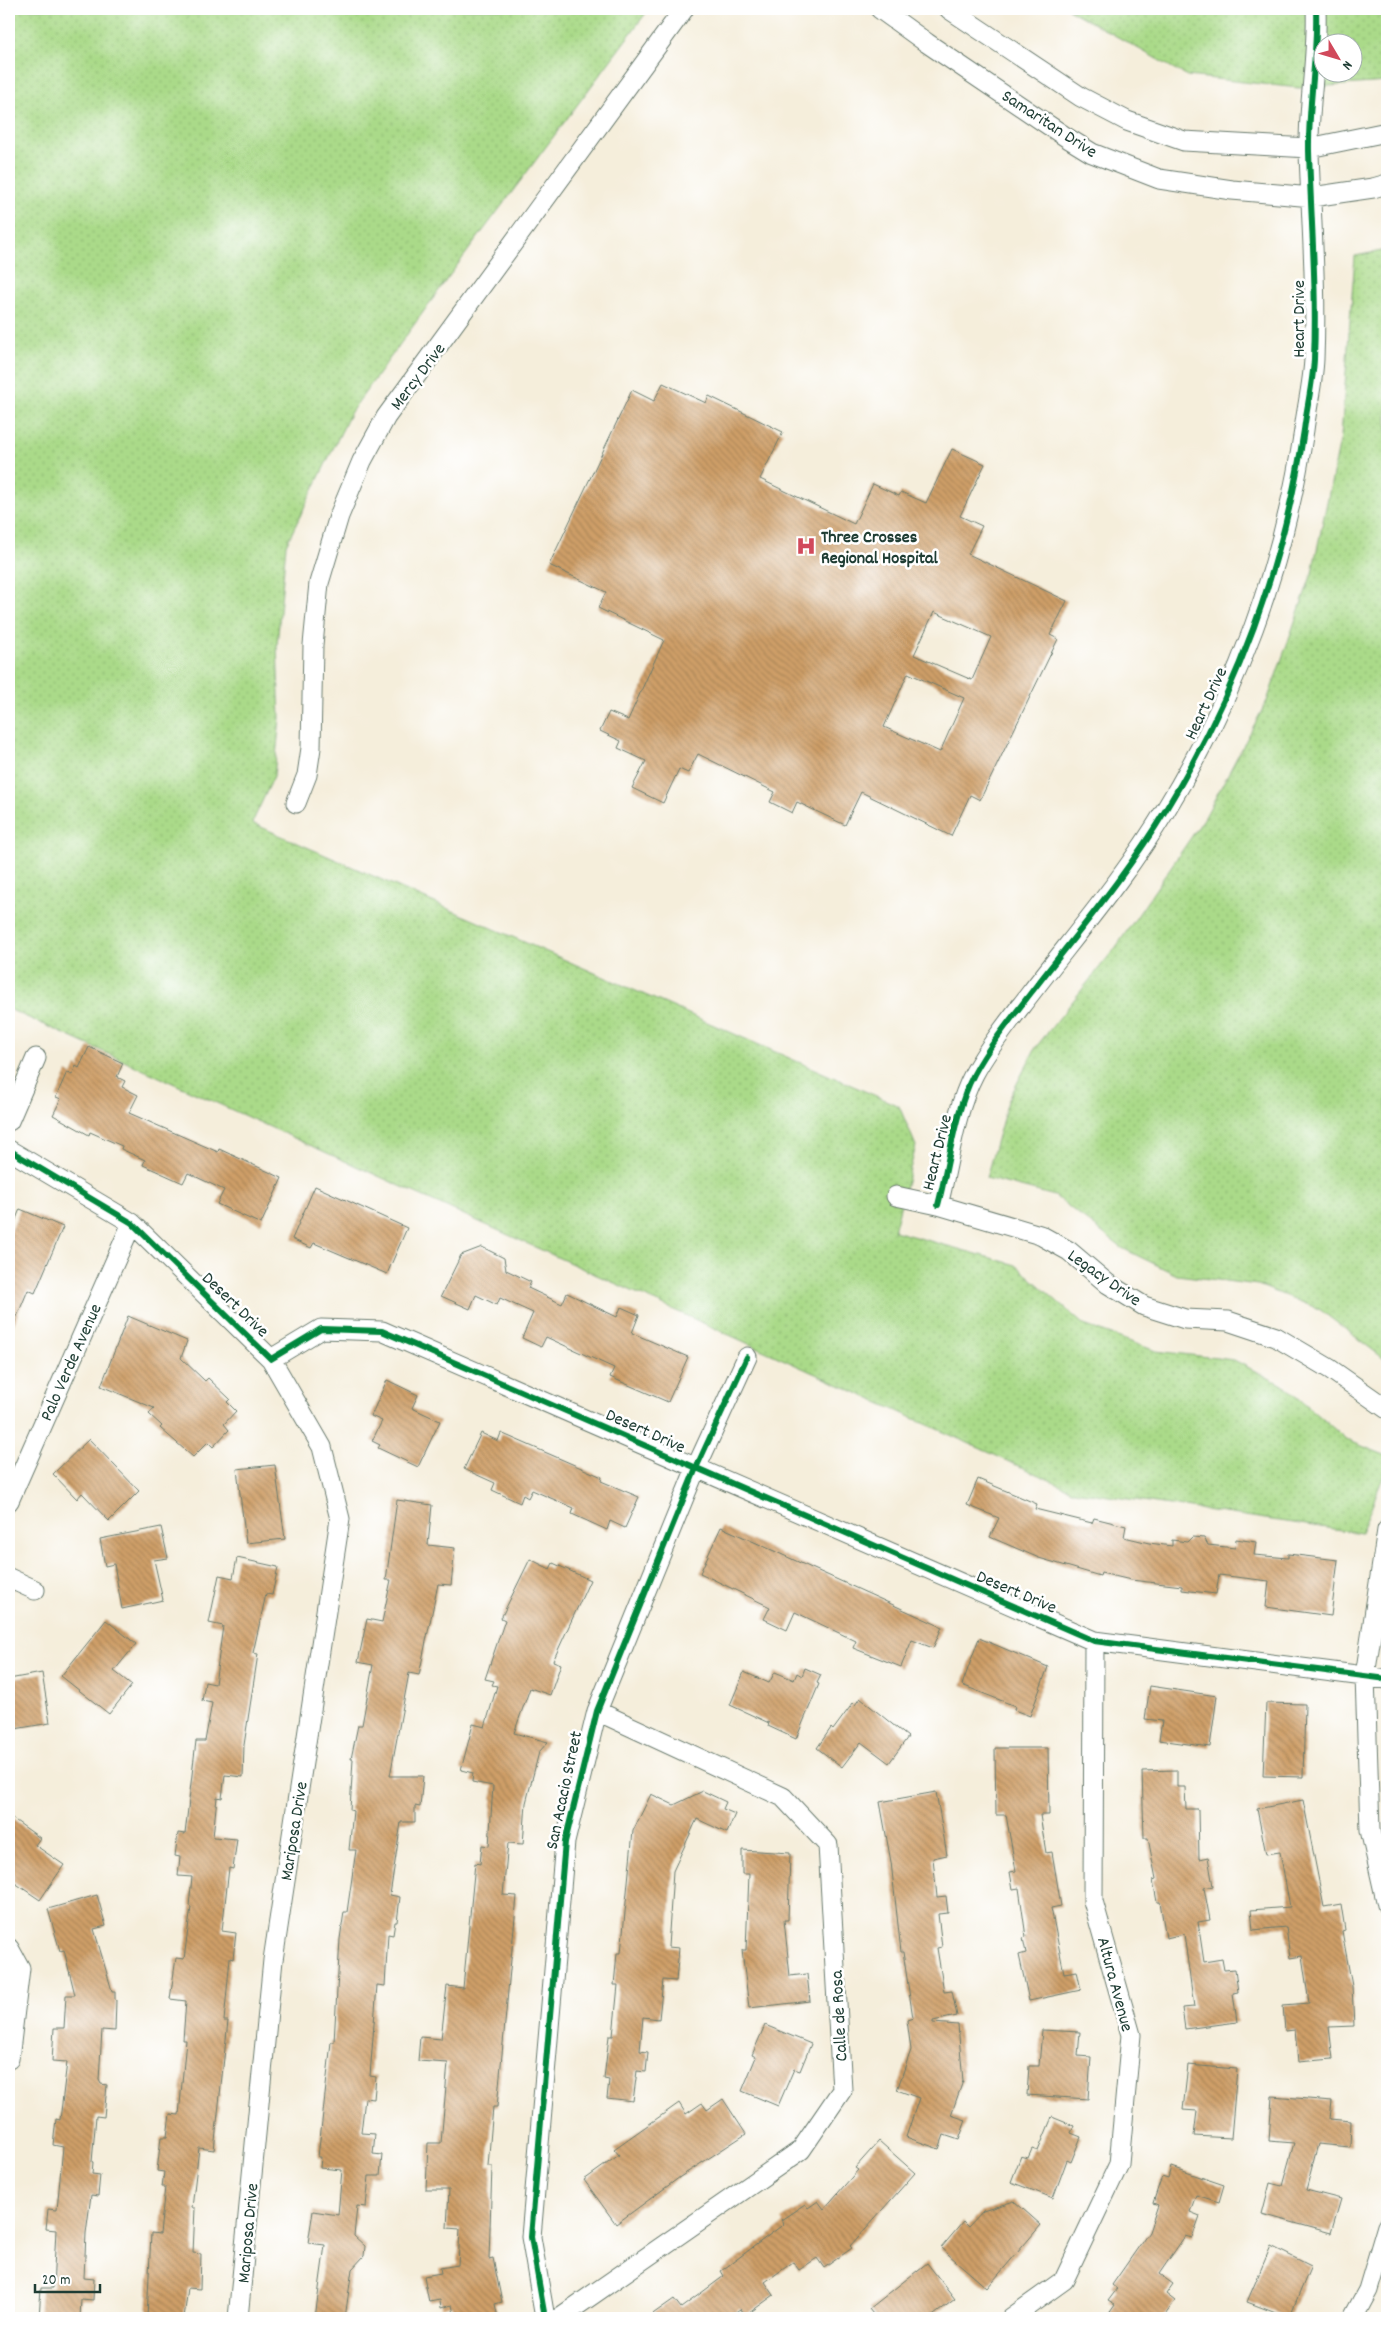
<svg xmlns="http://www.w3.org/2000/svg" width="1396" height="2327" viewBox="0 0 1396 2327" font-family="Dekko,sans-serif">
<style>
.grass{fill:url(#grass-dots);stroke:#648c5e;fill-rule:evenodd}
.building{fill:url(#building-back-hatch);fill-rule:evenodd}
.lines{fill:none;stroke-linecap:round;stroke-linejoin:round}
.street-casing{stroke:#6a7b6e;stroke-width:21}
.street{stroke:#fff;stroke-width:19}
.cycleway-casing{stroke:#fff;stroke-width:9}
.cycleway{stroke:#00873e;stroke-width:6}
.labels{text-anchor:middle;stroke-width:5;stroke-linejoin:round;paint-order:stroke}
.street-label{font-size:18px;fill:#1f3d34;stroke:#fff}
.poi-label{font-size:18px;font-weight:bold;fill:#1f3d34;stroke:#fff;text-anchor:start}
</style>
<defs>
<pattern id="grass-dots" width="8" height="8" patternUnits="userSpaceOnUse" patternTransform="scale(1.25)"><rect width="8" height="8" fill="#aada89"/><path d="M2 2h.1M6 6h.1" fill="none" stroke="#92bc77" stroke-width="1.8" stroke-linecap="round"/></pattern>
<pattern id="building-back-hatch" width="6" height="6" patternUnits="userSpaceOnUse" patternTransform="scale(1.25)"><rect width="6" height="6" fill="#cf9f68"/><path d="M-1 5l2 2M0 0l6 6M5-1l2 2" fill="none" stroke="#a78356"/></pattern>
</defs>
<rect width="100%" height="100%" fill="#fff"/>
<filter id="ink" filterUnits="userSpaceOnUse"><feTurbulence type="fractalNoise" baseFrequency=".02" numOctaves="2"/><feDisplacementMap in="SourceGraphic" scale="10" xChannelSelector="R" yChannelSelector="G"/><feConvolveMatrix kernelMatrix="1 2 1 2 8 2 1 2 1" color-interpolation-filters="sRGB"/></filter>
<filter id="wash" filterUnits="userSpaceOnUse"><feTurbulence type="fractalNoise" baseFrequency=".0096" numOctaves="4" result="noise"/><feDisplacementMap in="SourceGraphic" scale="20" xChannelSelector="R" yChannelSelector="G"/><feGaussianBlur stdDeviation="1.12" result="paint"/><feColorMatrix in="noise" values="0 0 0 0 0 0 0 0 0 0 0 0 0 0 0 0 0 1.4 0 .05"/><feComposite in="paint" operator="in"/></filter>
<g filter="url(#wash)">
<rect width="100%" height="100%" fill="#f5eedb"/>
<path class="grass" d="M9,9H649L450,275L351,412L286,545L277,646L280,718L274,776L252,823L899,1106L916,1146L894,1231L1016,1265L1084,1325L1156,1351L1234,1360L1286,1387L1347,1440L1387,1456V1467L1361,1533L1074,1491L9,1009Z
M1068,9H1387V82L1299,88L1187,76ZM1324,42H1354V72H1324Z
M1387,250V1361L1319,1309L1258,1285L1177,1275L1122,1248L1055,1196L986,1178L1008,1101L1036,1047L1116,947L1205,817L1267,701L1312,573L1341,436L1355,256Z"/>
<g id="blocks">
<path class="building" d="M663,383L706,403L709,396L783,432L760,479L854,524L873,484L899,496L901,492L926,503L952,449L985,464L960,516L982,526L968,554L1067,601L1050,635L1058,639L980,800L970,795L951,836L861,792L845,825L797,802L792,813L770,802L775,792L698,754L688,773L679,769L663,803L632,788L646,761L618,748L621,741L600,731L609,712L628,720L664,640L598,608L606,592L549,565L632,390L654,401ZM934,612L991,637L972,680L914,655ZM908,673L964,698L940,752L884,727Z
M89,1047L123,1063L117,1077L125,1081L122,1087L138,1095L129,1113L218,1152L219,1149L282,1178L261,1224L217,1204L224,1190L188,1173L183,1183L143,1165L145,1160L121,1149L122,1146L90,1132L89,1135L53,1115L61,1099L56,1097L67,1072L72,1075L76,1066L79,1068Z
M315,1186L407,1228L387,1274L314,1243L311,1248L292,1239Z
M20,1209L63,1227L35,1293L28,1290L9,1336V1236Z
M482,1247L504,1258L506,1270L531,1282L528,1288L562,1304L567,1293L617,1317L621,1307L639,1315L632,1333L688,1357L668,1402L610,1377L614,1368L546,1337L541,1347L522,1338L533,1313L500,1298L497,1305L476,1295L470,1309L441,1296L461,1255Z
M128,1316L187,1341L181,1358L205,1381L208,1378L230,1399L227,1402L236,1411L224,1424L229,1430L213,1447L208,1442L193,1457L160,1428L162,1426L149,1414L154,1408L101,1386Z
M387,1380L418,1395L412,1408L440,1421L418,1467L378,1448L380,1445L372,1441L382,1421L371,1416Z
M481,1433L498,1441L501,1433L602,1477L601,1481L639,1497L625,1528L610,1521L607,1530L572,1514L574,1508L532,1490L528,1498L523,1495L520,1503L492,1490L495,1483L464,1469Z
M89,1439L139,1491L109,1521L82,1493L77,1499L53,1474Z
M275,1465L285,1539L246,1543L237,1469Z
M978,1479L1037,1504L1035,1509L1092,1523L1094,1518L1126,1526L1124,1537L1149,1543L1172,1546V1540L1187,1542L1192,1537L1204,1538L1208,1545L1235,1548L1236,1539L1256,1542L1254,1555L1288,1558V1554L1338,1560L1331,1616L1266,1607L1269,1581L1219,1575L1216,1594L1182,1590V1586L1131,1580L1101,1573L1100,1576L1039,1558L990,1537L999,1518L967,1505Z
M397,1500L432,1505L428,1545L455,1548L451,1585L438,1584L419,1675L409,1673L390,1776H423L420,1807L415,1806V1822H401L390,1895L400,1897L397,1922H395L393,1935L388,1934L385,1986L377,1985L370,2076L376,2077L374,2099L365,2098L361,2133L375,2134L373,2154L382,2155L380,2176H369L366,2207L357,2206L354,2236L365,2246L364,2256L352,2269L345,2318H315L325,2245L308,2243L313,2211L338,2215L342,2170L320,2168L321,2157H318L331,2042H334L340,1939L344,1912H347L356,1850H349L353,1811L350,1810L353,1759H351L358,1725H362L373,1665L358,1662L367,1619L382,1622L391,1580H386Z
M161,1527L168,1558L154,1560L163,1600L122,1609L114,1564L105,1566L100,1539Z
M721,1527L942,1627L933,1648L912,1640L901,1667L853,1648L856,1641L795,1612L787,1630L764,1619L770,1607L700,1573Z
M237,1558L278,1567L272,1595L266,1594L253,1653L258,1654L244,1745L243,1777L225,1775L222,1798L217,1797L213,1837L237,1839L233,1869L229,1868L222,1931L236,1933L233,1959L230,1958L224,2021H228L214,2150L199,2148L192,2208H195L193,2253L201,2254L200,2289L188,2288L184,2318H147L151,2233L160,2234L165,2187H162L164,2172L157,2171L161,2137H167L170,2114L179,2115L186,2040H183L186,2001L170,1999L176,1958L184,1959L191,1907L189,1906L192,1877L178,1876L180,1857L175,1856L178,1833L185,1834L196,1741H205L212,1703L202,1701L205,1682L215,1684L223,1626L209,1623L219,1575L233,1578Z
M530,1559L550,1569L553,1563L590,1580L553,1661L561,1664L550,1695L530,1688L514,1733L548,1742L539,1752L526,1803L523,1844L508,1843L503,1895L517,1896L497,2107H493L488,2166H492L489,2259L493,2258L502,2302L495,2304L498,2318H455L452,2305L441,2308L440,2300L429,2302L424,2276L441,2273L440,2268L458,2265L460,2229L447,2228L449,2190H426L428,2143H441L448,2063L418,2061L420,2037L441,2039L447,1986L463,1988L475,1863L480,1864L482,1845L489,1846L493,1786L472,1782L473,1773L461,1770L473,1724L485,1727L497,1686L492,1685L494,1681L485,1679L505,1620L501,1618Z
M106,1620L136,1644L114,1671L132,1685L109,1714L61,1676Z
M979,1638L1048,1667L1030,1716L1014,1710L1015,1706L962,1685Z
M805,1668L821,1675L817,1683L819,1684L796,1739L768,1726L769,1723L730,1705L744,1672L769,1683L775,1672L794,1680L797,1673L802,1676Z
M42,1673L50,1723L9,1730V1679Z
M1150,1686L1217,1696L1210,1747L1159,1740L1162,1721L1145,1719Z
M860,1698L908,1737L889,1763L861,1742L842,1767L817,1748L831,1728L833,1730L853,1703L855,1705Z
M1266,1703L1305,1704L1303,1777L1263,1776Z
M995,1748H1048L1049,1815H1040L1046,1853L1052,1852L1061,1906L1051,1908L1064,1973L1077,1971L1081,1990L1029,2001L1019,1955L1026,1953L1023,1938L1026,1937L1019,1888L1013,1889L1010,1872L1016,1871L1006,1815H996Z
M1177,1770V1787H1185L1186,1809H1198L1199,1859L1208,1857L1213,1886L1204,1888L1210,1920L1198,1922L1204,1962L1222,1959L1224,1970L1235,1969L1238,1992L1233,1993L1237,2022L1185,2029L1182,2008L1194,2007L1184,1934L1166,1938L1160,1902H1157L1153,1880L1156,1879L1148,1838H1144L1142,1771Z
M703,1791L726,1802L723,1809L735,1814L727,1833L697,1819L673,1871L668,1947L679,1948L676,1981L663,1980L659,2019L643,2017L640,2051L648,2052L646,2072L637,2071L633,2101L607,2098L609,2080L604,2079L609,2036H613L618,1985H614L617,1953H621L633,1831L651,1794L674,1805Z
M936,1792L947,1855L933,1858L937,1897L946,1896L948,1913L938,1914L942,1947L937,1948L944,1992L952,1991L957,2016L933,2021V2023L958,2025L963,2081L951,2115L966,2120L959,2140L944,2135L939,2149L906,2137L919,2098L897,2090L911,2050L907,2020L913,2018L903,1952H901L891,1862L880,1802Z
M1303,1800L1324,1907L1341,1904L1345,1930L1342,1931L1352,1986L1354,2026L1329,2027L1333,2059L1298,2062L1295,2030L1285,2031L1283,2005L1309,2003L1302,1956L1290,1958L1286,1927L1253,1930L1251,1910L1290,1907L1280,1852L1266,1854L1257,1809Z
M9,1816L40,1838L35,1845L64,1865L40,1900L12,1881L15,1876L9,1872Z
M742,1850L790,1853L788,1920H784L790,1976L807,1974L810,2001L749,2008L742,1950H746L749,1874H742Z
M97,1895L106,1926L94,1929L112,1991H115V2000H116L115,2031L102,2030L99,2080L101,2084L107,2085L104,2117L96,2116L92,2162H93L92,2174L100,2175L98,2196L91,2195L86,2233L84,2278L94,2279L93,2300L81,2299L80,2318H39L41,2288H53L56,2230L46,2229L48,2209L57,2210L63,2147L53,2145L56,2119L60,2120L67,2062L52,2061L54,2028H64L66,1995H75L64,1950L60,1951L48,1909Z
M765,2025L811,2044L800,2071L794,2069L778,2106L742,2091L756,2057L752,2055Z
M1042,2030L1080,2032L1078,2056L1091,2057L1088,2099L1027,2095L1029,2066H1039Z
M1188,2065L1237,2069L1231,2138L1194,2136L1197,2111L1183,2110Z
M1272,2096L1332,2101L1330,2119L1351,2121L1350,2147L1318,2144L1306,2190L1341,2199L1331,2233L1262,2214L1270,2183L1282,2186L1294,2143L1269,2141Z
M723,2099L746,2134L680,2177L616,2224L584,2180L619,2155L614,2149L679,2103L686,2114L702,2103L707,2110Z
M1052,2117L1074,2126L1071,2133L1081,2137L1071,2162L1067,2160L1053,2198L1011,2182L1021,2156L1028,2158L1032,2149L1038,2151Z
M879,2141L915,2173L850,2246L852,2248L824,2268L817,2258L799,2270L793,2262L765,2282L774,2295L745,2316L740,2309L727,2318H647L674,2299L681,2308L724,2276L721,2271L784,2224L781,2220L805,2204L808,2208L818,2201L824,2209L858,2170L855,2168Z
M1171,2167L1224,2185L1219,2202L1196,2195L1190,2212L1200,2216L1192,2238L1185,2236L1159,2274L1173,2284L1166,2294L1175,2301L1163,2318H1106L1115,2305L1108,2301L1117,2289L1112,2285L1149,2232L1158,2205L1153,2203L1162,2176L1168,2178Z
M1014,2201L1041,2225L987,2288L941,2248L963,2222L968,2227L983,2211Z
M1271,2246L1311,2266L1289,2318L1247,2302Z
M927,2263L955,2299L930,2318H876L869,2309Z"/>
</g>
</g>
<g filter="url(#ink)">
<use href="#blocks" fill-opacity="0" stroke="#6a7b6e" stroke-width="1"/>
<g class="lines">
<defs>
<path id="street" d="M880,9L927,43L1066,137L1092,153L1159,179L1232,190L1312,197L1373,188L1387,184
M949,9L1081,97L1127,121L1184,141L1309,148L1387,132
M296,803L307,775L311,748L313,645L319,583L339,516L362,461L386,417L684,9
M9,1121L36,1058
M9,1150L132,1223L271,1359L321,1329L382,1331L1094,1641L1387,1679
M896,1196L938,1205L1040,1235L1069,1251L1108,1284L1144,1306L1185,1319L1228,1321L1276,1337L1330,1369L1387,1409
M938,1205C949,1164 954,1112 974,1074C989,1046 1011,1019 1030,994C1076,934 1126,876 1165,811C1236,695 1284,565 1304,430C1307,406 1313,382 1314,359C1317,290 1311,220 1309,151C1308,104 1318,56 1316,9
M9,1501L132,1223
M1387,1530L1365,1676L1370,1830L1387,1905
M9,1578L35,1590
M9,1948L20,1968L9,2059
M238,2318L273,1960L340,1519L322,1447L271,1359
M545,2318L531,2237L565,1842L597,1711L696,1468L747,1357
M559,2318L801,2150L842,2090L828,1845L783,1797L597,1711
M1011,2318L1064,2280L1119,2164L1131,2035L1093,1901L1094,1641
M1353,2318L1368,2290L1387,2226"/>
</defs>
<use href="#street" class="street-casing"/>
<use href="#street" class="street"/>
<defs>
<path id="cycleway" d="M9,1150L132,1223L271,1359L321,1329L382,1331L1094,1641L1387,1679
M938,1205C949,1164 954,1112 974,1074C989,1046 1011,1019 1030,994C1076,934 1126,876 1165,811C1236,695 1284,565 1304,430C1307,406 1313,382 1314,359C1317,290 1311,220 1309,151C1308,104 1318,56 1316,9
M545,2318L531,2237L565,1842L597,1711L696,1468L747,1357"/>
</defs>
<use href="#cycleway" class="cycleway-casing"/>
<use href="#cycleway" class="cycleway"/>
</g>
</g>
<defs>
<symbol id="hospital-bare" viewBox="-9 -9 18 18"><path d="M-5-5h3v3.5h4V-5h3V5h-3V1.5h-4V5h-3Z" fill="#d1495b" stroke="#fff" stroke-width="2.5" paint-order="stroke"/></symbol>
</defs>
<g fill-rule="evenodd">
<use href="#hospital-bare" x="792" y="532" width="28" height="28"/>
</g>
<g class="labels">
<g class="street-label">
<text transform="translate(1050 123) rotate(33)" y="6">Samaritan Drive</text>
<text transform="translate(1298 319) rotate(-90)" y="6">Heart Drive</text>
<text transform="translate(417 376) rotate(-53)" y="6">Mercy Drive</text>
<text transform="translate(1205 703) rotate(-65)" y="6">Heart Drive</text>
<text transform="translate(936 1152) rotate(-76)" y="6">Heart Drive</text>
<text transform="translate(1105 1277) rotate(35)" y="6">Legacy Drive</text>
<text transform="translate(236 1304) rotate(44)" y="6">Desert Drive</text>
<text transform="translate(70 1362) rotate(-66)" y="6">Palo Verde Avenue</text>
<text transform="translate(646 1430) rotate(24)" y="6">Desert Drive</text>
<text transform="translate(1017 1591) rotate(23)" y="6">Desert Drive</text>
<text transform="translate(563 1790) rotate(-78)" y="6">San Acacio Street</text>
<text transform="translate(293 1831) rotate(-81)" y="6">Mariposa Drive</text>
<text transform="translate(1116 1984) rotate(75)" y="6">Altura Avenue</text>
<text transform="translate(838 2016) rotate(-93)" y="6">Calle de Rosa</text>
<text transform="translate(247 2233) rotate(-85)" y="6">Mariposa Drive</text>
</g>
<g class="poi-label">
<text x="821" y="542">Three Crosses<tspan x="821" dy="21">Regional Hospital</tspan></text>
</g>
</g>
<rect width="1396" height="2327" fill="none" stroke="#fff" stroke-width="30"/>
<g transform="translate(1338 58) rotate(128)"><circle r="24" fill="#ffffff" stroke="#a5b1ae"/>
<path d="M0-4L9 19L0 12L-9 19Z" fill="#d1495b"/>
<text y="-8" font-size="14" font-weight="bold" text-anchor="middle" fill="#1f3d34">N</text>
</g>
<path d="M35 2284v8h65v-8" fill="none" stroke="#1f3d34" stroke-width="2.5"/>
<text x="42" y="2284" font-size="15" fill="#1f3d34" stroke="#ffffff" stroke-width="4" paint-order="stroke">20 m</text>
</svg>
